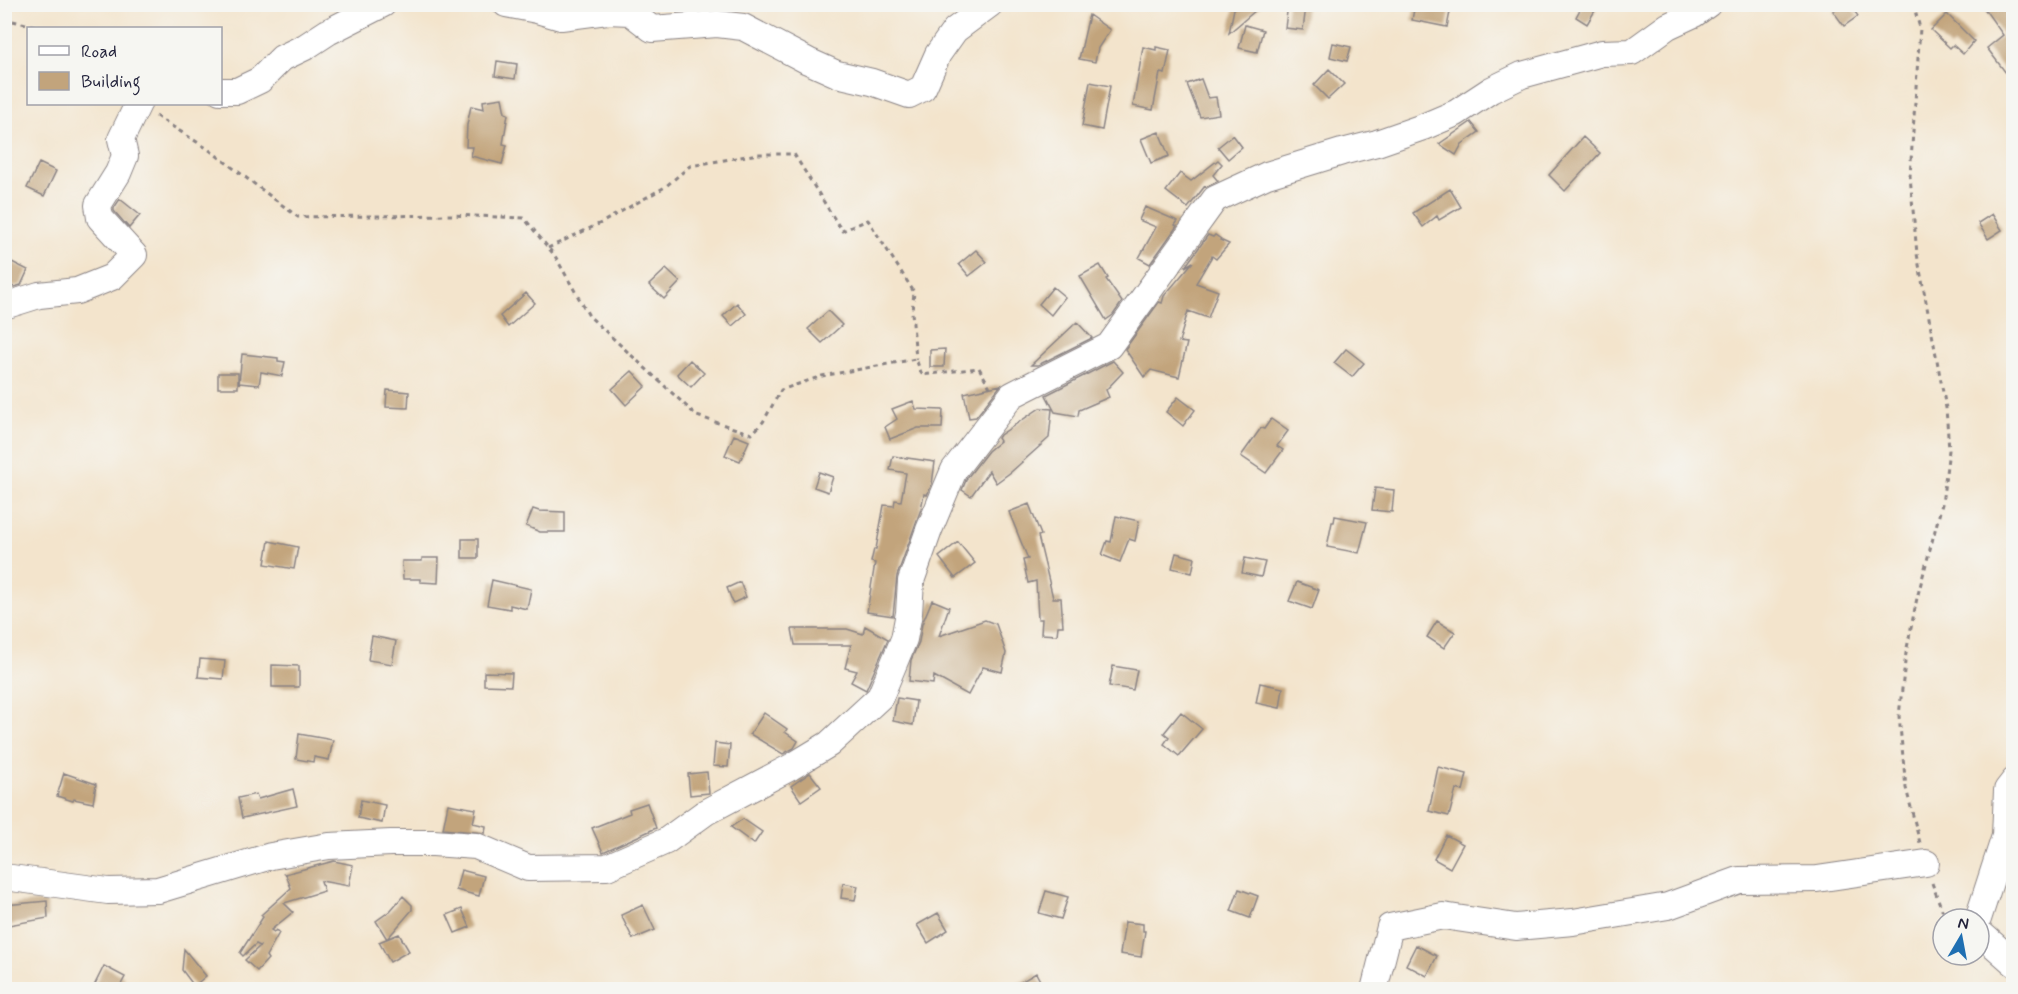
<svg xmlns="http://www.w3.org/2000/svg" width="2018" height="994" viewBox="0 0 2018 994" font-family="Mynerve,sans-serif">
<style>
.building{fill:#c2a47c}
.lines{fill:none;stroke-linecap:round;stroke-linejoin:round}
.minor-casing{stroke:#8a8384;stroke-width:28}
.path{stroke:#8a8384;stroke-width:3;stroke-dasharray:4.5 4.5;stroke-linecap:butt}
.minor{stroke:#fff;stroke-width:26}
</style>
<rect width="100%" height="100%" fill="#f6f6f2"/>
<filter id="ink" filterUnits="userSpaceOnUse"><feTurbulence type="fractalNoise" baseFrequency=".0167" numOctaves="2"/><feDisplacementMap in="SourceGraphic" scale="12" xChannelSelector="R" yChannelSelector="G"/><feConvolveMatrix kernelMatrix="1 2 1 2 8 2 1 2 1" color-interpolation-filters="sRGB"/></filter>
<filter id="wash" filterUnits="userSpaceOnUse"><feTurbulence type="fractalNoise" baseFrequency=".008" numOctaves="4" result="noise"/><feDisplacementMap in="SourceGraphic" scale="24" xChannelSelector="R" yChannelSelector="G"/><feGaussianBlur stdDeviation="1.35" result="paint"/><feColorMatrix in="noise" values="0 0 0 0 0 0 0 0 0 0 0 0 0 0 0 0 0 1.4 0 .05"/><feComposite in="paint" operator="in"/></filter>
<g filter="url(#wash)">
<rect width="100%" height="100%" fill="#f3e4cc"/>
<g id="blocks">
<path class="building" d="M1235,4H1263L1229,33Z
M1288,4L1306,6L1303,30L1285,28Z
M1415,4H1444L1443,11L1450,12L1447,27L1412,20Z
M1583,4H1599L1587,24L1576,17Z
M1842,4H1849L1858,16L1844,26L1833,11Z
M1981,4H2005L2013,15V67L2006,73L1987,48L2003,35Z
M1947,14L1974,41L1963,54L1953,45L1950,48L1931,30Z
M1089,15L1110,30L1098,48L1095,62L1079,59Z
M1245,25L1263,30L1257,52L1239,48Z
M1333,43L1351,47L1347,61L1330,57Z
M1143,47L1156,50V47L1170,50L1165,74L1160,73L1153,110L1133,106Z
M497,61L517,64L515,79L495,76Z
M1329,69L1344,84L1328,99L1314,85Z
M1201,79L1208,98L1216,97L1219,114L1200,117L1187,84Z
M1090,82L1110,86L1102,130L1082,126Z
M502,98L505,113L508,114L503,144L507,145L502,164L471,156L473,147H466L467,125L471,106L484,109L483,101Z
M1471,122L1479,132L1462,144L1456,155L1439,144Z
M1159,132L1169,156L1151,163L1141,139Z
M1233,135L1242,147L1228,159L1218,147Z
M1583,137L1600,153L1565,191L1549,175Z
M1218,160L1222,164L1213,175L1218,181L1206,187L1205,186L1188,208L1166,191L1180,173L1191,181Z
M39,163L56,171L44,196L27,188Z
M1450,189L1461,207L1439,220L1437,216L1423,227L1413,213Z
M120,199L140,215L129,228L114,211V208Z
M1145,207L1178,221L1175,225L1177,226L1150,264L1139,258L1156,227L1139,220Z
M1992,214L2002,230L1988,239L1978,223Z
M1208,235L1213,237L1215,235L1221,239L1220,240L1229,244L1216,259L1212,256L1196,283L1218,291L1208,318L1188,311L1179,342L1187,343L1179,377L1151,370L1144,377L1125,349L1159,302L1162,303L1164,296L1193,262L1185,267Z
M976,250L987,262L969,276L959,264Z
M4,258L28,270L21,285L14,287L4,283Z
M1100,265L1108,278L1106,279L1122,302L1113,315L1106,320L1080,276Z
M666,269L680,282L664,299L649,285Z
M1053,287L1065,297L1051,315L1039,304Z
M526,293L535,303L508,327L500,316Z
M737,303L746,314L732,326L723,316Z
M828,311L842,325L822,343L808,329Z
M1077,322L1092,338L1038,365H1031Z
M945,349L944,367H930V350Z
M1346,349L1364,363L1352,377L1334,363Z
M242,354L278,358V361L285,362L282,376L261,372L259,385L239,383Z
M690,360L704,373L691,387L677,374Z
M1113,361L1123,372L1106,390L1109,397L1079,410L1078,416L1055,412L1046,395Z
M632,371L646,386L626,405L612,389Z
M218,373H238V388H218Z
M1001,385L976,417L969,418L964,393Z
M387,390L409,392L408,408L386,407Z
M1178,397L1195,410L1183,426L1166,412Z
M913,401L916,409L943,410L942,428H918L890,439L885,427L897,419L892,409Z
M1040,408L1052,409L1049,438L1011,472L996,483L989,471L971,496L962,490L967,478L988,451L1000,441L998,438L1000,435Z
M1271,419L1288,431L1277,446L1283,450L1266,473L1241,456L1261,428L1264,429Z
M734,435L749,441L740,461L725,455Z
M893,456L935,462L932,484L927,495L924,494L921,509L897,576L893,616L867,612L875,563L871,562L874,549H876L884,505L894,506L895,500L901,501L906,473L890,470Z
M819,472L833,477L828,492L814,487Z
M1375,488L1394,490L1392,512L1372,510Z
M1029,504L1041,535L1038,536L1053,598H1061L1063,626H1058L1057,635L1041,634L1042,619H1038L1036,581L1028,583L1023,560L1028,559L1009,512Z
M533,509L539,511L565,512V532H540L526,526Z
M1116,516L1139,521L1135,541L1129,539L1120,562L1102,555L1107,541L1111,542Z
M1335,516L1367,522L1359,553L1327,547L1332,522H1334Z
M462,539H478V558H462Z
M269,541L298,547L294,569L265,564Z
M958,542L975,563L955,578L939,557Z
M1176,553L1195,558L1192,573L1172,568Z
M422,558H439L438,583L420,582V579H403L402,561H422Z
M1245,558L1265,562L1261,577L1242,573Z
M492,580L531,589L527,609L510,605V609L487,605Z
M740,582L746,597L733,603L727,588Z
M1297,582L1319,590L1312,609L1289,601Z
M932,600L949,607L939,636L985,620L996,624L1006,653L1002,672L983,667L968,695L934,676L933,684L909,681L911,660L919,642L922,624Z
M1437,621L1455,632L1444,648L1427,637Z
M865,626L888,639L866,690L851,682L857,671L845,668L851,645H795L792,629H847L863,634Z
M372,636L396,641L392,664L368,660Z
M200,659L225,661L223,679L198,677Z
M272,665L299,666V687H272Z
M1113,666L1137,670L1133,690L1109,686Z
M484,672L512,673L511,686L484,685Z
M1260,683L1283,688L1280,708L1256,703Z
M897,698L916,701L913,725L893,721Z
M1181,712L1202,729L1179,756L1164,744L1169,737L1164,733Z
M764,713L787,729L785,732L798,741L794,748L783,754L750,734Z
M299,734L333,740L329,760L314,757L313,762L296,759Z
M715,743L730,745L728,767L713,766Z
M1438,767L1467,774L1463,791L1456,789L1449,816L1429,811Z
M707,772L709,793L690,795L688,774Z
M64,773L96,784L93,803L74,799L73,801L57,796Z
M810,773L821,787L801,801L791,786Z
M293,789L297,806L242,818L238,798L256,794L258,799Z
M361,800L385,805L382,823L358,818Z
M647,803L656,828L603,852L592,828L630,813L629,809Z
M448,804L476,809L473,823L486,826L485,833L443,829Z
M743,819L762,832L754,844L731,827Z
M1446,835L1463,844L1450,868L1434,859Z
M334,861L353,865L349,886L321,881L324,891L284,903L293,912L271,930L274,932L276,930L279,933L266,956L268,959L257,971L245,960L260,946L256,944L243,956L240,953L263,917L261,915L291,888L286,875H287L285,874Z
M461,870L484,876L479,896L456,890Z
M843,883L858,886L855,900L841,898Z
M1239,889L1258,896L1250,918L1231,911Z
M1046,891L1068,897L1061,919L1039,913Z
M403,896L412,905V910L387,939L376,921L390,911Z
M47,901L48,918L9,925L5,905Z
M643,905L655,930L633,939L621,915Z
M462,909L470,927L455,933L447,915Z
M938,913L948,930L928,943L917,925Z
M1125,922L1143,924V931H1145L1141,957L1120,954Z
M399,934L409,951L390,962L379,942Z
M1416,945L1437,956L1427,976L1406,965Z
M184,949L206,976L194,986L182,970Z
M104,966L125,977L118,990H92Z
M1036,973L1045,990H1007Z"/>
</g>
</g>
<g filter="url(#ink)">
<use href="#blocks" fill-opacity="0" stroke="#8a8384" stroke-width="1.5"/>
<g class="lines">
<defs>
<path id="minor" d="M506,4L537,10L561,17L607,11L630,12L652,29L717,24L743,27L808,61L837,74L872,82L909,95L923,88L938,54L955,30L990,4
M220,91H237L260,80L282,58L305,47L328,32L383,4
M4,306L39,295L77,291L112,277L134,255L100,218L98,205L118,173L125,156L121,139L138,104
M4,877L108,891L158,890L271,856L329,846L391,843H433L476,846L528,868L607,867L666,841L706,812L791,767L829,744L880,697L904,639L909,613L911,581L929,530L954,470L1012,395L1109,346L1215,199L1267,175L1342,152L1377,143L1423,127L1456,113L1491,90L1522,75L1602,53L1632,52L1668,26L1694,14L1708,4
M1978,919L2005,836L2007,790L2014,781
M1979,932L2014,963
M1374,990L1390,927L1443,916L1516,927L1573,922L1668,906L1739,880L1817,879L1926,863"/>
</defs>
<use href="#minor" class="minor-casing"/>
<path class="path" d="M1913,4L1920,28L1910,176L1917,254L1946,408L1949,450L1942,504L1917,598L1906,653L1899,716L1906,788L1920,843
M4,19L44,28
M156,116L208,149L298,217L451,215L524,218L555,256L589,316L697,416L752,434L763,422L781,390L822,376L916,359L922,375L979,368L991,389
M548,248L601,223L665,187L690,166L758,154H794L842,231L868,220L914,292L912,312L916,359
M1932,883L1942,910L1958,919"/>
<use href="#minor" class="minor"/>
</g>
</g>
<rect width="2018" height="994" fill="none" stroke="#f6f6f2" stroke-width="24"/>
<rect x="27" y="27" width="195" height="78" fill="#f6f6f2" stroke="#a1a1a9" stroke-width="1.5"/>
<rect x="39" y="46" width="30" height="9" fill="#ffffff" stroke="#a1a1a9" stroke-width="1.5"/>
<text x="81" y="57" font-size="18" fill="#22223b">Road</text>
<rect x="39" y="72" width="30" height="18" fill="#c2a47c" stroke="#a1a1a9" stroke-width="1.5"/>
<text x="81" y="87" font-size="18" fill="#22223b">Building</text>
<g transform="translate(1961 937) rotate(10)"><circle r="28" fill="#f6f6f2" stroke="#a1a1a9" stroke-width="1.5"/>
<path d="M0-4.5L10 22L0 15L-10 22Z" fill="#1f6fb2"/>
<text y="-9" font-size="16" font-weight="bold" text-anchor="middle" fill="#22223b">N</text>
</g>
</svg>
